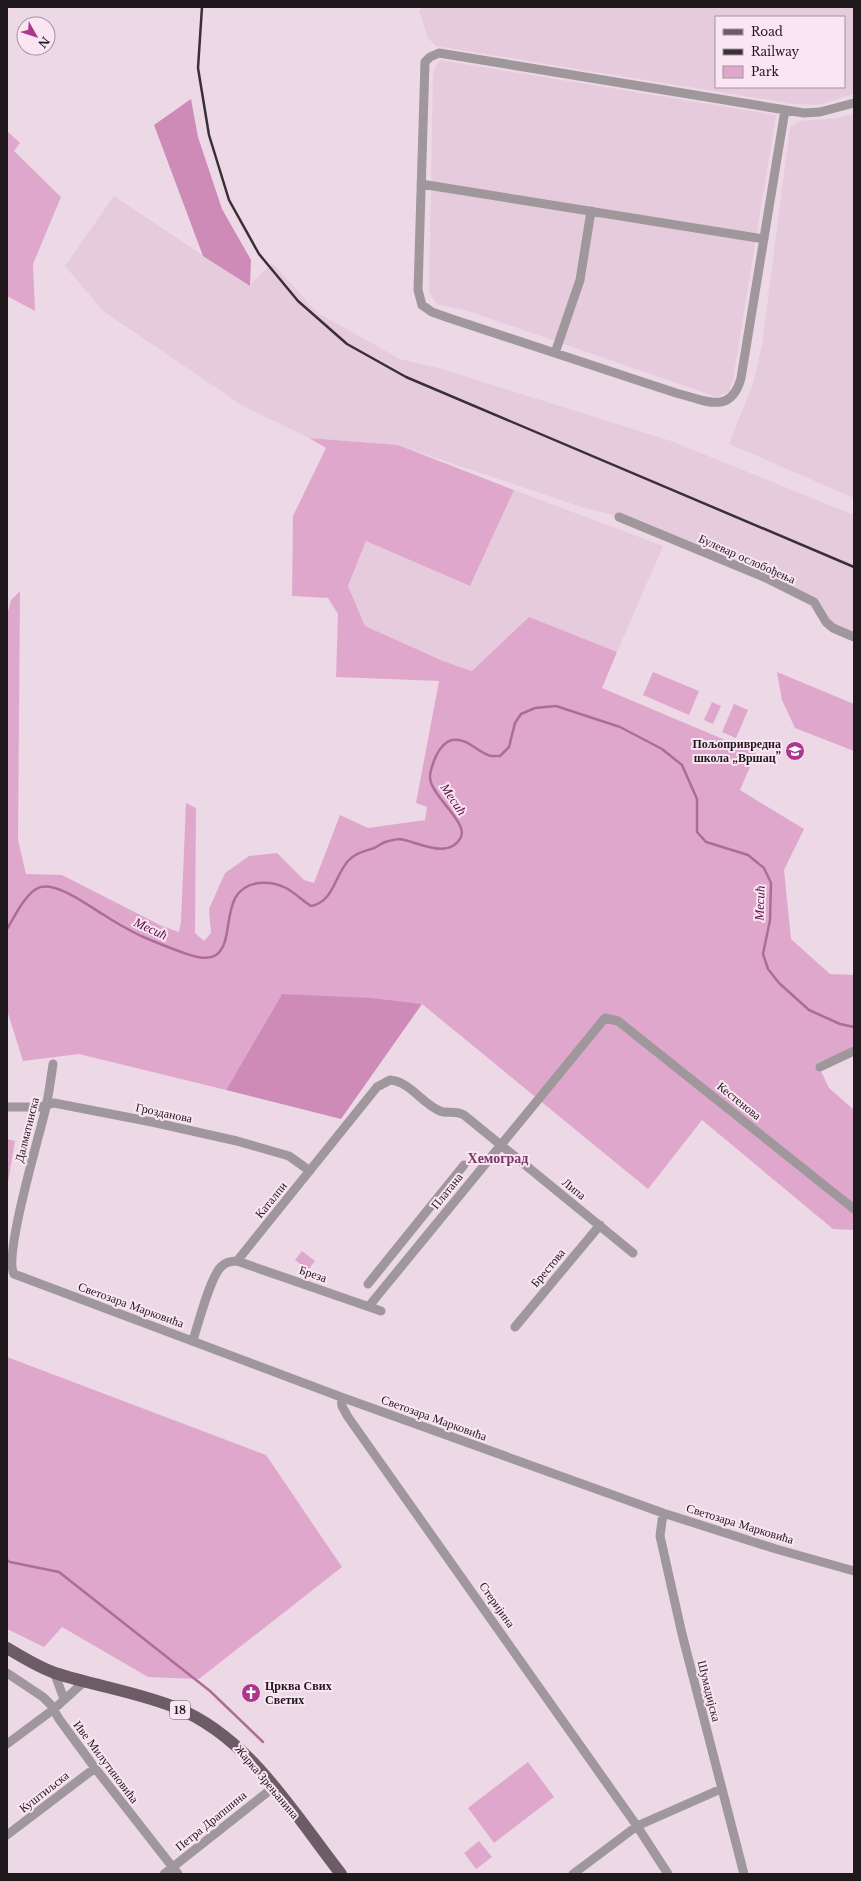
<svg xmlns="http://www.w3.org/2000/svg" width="861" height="1881" viewBox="0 0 861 1881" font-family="'Libre Baskerville',serif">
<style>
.built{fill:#e6cbdc;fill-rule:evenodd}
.green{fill:#e0a7cc}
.forest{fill:#ce8bb7}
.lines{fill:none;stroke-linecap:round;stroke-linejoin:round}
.stream{stroke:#ae6d98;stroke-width:2.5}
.street{stroke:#a0979c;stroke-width:9}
.primary{stroke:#6b5c65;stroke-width:12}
.rail{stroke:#393036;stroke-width:2.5}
.labels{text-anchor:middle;stroke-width:4;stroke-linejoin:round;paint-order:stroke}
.shield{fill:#fae6f2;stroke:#61565d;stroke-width:1}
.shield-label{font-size:11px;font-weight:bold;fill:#1f181d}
.street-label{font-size:12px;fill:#1f181d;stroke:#fae6f2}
.poi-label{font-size:12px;font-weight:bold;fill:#1f181d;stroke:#fae6f2;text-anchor:end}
.water-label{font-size:13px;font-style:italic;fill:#590746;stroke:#fae6f2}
.quarter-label{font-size:14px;font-weight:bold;fill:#753963;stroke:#fae6f2}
</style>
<rect width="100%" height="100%" fill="#ecd9e5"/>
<path class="built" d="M424,7H854V94L818,105L794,104L436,46L428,38L419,10ZM716,17H844V87H716Z
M440,60L776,115L733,380L729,392L717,397L465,310L437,304L429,292L433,72Z
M854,114V498L729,444L753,384L762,345L790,127L800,121L837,118Z
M114,196L249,286L272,263L318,313L400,359L442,369L671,441L854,515V633L831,623L799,590L706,551L610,514L584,508L398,445L309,438L243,406L103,311L65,266Z
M514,490L663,546L617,652L530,618L473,671L443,661L365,626L348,586L366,541L470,586Z"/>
<path class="green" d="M7,131L20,143L14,151L61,197L33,264L35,311L7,296Z
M309,438L398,445L514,490L470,586L366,541L348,586L365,626L443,661L472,671L529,617L617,652L602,688L756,753L740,790L804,829L784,870L791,939L830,974L854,975V1048L817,1063L829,1088L854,1110V1230L833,1229L702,1120L648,1189L422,1004L282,994L226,1090L79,1054L23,1061L7,1010V616L11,600L20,591L18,840L26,874L62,875L162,926L179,932L181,921L186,803L196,808L195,933L204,941L211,933L209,909L225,873L249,856L277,853L304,880L314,883L340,815L368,828L425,820L427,807L416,803L439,681L336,677L338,614L328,598L292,596L293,516L326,448Z
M653,672L699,691L689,715L643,695Z
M777,672L854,704V751L795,728L782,700Z
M712,702L721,706L713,724L704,720Z
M734,704L748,710L736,738L722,732Z
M7,1139L15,1141L7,1188Z
M302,1251L315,1261L308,1270L295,1260Z
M7,1357L266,1455L342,1567L199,1679L148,1677L62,1627L44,1647L7,1629Z
M528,1762L554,1797L494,1843L468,1808Z
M479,1841L492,1857L476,1869L464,1853Z"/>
<path class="forest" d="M191,99L198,137L222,209L251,260L250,286L203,256L154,125Z
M282,994L371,998L422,1004L341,1119L226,1090Z"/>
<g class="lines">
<path class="stream" d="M7,929C15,916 23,898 36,889C53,878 90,907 104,915C116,923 129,930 141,936C155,942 170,948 184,953C193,956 207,961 216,955C237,941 217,888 259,883C268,882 278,884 286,888C295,893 302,900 311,906C334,901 334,877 348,861C354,854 362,852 371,849C376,848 380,844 385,842C389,841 396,839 400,839C416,841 449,861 461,837C468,822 430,795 430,777C430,770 433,763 436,756C439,750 444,742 452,740C467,737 478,753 491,756C493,756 497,756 500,756L509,747L515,723L521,714L535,708L556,706L620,727L662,749L682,765L697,799V832L706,842L748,855L764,868L771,883L770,920L763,954L768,969L779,983L809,1010L840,1024L854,1027
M7,1560L10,1562L59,1572L210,1691L263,1742"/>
<path class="street" d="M785,110L741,378C731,416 704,400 676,393L446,317L432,312L422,305L418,290L425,62L430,57L439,53L804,113L820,112L854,103
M421,184L764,239
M555,353L580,280L591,211
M619,517L764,577L814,602L826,622L833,628L854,637
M53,1064C51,1078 49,1093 46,1107C40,1134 3,1256 14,1274L341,1397L663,1513L776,1549L854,1571
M820,1067L854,1051
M7,1107H40L54,1103L152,1122L237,1141L289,1156L310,1171
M237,1261L377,1087L390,1080C411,1082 421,1103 440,1111C447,1114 456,1110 464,1115L633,1253
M368,1284L464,1165
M369,1306L605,1018L618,1021L854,1209
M515,1327L600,1225
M193,1340C198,1325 211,1274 222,1266C226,1262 232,1261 237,1261L381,1311
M341,1397L342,1406L348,1417L637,1826L668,1874
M663,1513L660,1536L682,1634L744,1874
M54,1672L64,1699
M7,1673L43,1697L51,1705L59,1719L95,1768L178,1874
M7,1744L54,1709L85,1681
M7,1835L95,1768
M164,1874L274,1787
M573,1874L637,1826L721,1789"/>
<path class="primary" d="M7,1648C22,1657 38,1667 55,1673C95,1686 138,1692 177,1708C250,1738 294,1814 341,1874"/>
<path class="rail" d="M202,7L198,68L209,135L229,200L259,254L298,301L347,344L406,377L854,567"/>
</g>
<defs>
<symbol id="school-disc" viewBox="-11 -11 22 22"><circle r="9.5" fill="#ad378d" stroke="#fae6f2"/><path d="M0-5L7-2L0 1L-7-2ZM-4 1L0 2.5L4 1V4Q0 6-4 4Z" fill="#fff"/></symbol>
<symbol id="church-disc" viewBox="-11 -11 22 22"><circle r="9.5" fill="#ad378d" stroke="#fae6f2"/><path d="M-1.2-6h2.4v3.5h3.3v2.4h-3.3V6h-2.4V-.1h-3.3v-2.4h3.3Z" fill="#fff"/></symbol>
</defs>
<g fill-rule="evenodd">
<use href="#school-disc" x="784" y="740" width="22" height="22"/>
<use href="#church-disc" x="240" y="1682" width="22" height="22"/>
</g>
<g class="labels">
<rect class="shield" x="170" y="1701" width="20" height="18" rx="3"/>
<g class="shield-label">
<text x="180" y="1714">18</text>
</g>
<g class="street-label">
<text transform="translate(747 559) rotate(24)" y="4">Булевар ослобођења</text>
<text transform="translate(739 1101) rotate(39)" y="4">Кестенова</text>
<text transform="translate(164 1113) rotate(12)" y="4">Грозданова</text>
<text transform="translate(27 1130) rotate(-76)" y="4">Далматинска</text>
<text transform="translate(574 1189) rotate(39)" y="4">Липа</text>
<text transform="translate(447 1191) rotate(-51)" y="4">Платана</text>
<text transform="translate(271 1200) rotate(-51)" y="4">Каталпи</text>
<text transform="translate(548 1268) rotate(-50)" y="4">Брестова</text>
<text transform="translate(313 1274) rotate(19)" y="4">Бреза</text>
<text transform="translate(131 1305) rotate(20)" y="4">Светозара Марковића</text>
<text transform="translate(434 1418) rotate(20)" y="4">Светозара Марковића</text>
<text transform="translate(740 1524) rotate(17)" y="4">Светозара Марковића</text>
<text transform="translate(497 1605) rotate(55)" y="4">Стеријина</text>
<text transform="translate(709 1691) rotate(76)" y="4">Шумадијска</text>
<text transform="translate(106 1762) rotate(53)" y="4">Иве Милутиновића</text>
<text transform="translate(267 1782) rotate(50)" y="4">Жарка Зрењанина</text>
<text transform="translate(44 1792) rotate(-38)" y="4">Куштиљска</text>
<text transform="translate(211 1821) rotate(-39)" y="4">Петра Драпшина</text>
</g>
<g class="poi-label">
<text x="781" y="748">Пољопривредна<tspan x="781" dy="14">школа „Вршац”</tspan></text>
<text x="265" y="1690" text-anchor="start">Црква Свих<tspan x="265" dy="14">Светих</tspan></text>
</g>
<g class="water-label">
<text transform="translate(454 799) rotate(56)" y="5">Месић</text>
<text transform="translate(759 903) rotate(-88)" y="5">Месић</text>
<text transform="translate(151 928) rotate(25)" y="5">Месић</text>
</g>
<g class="quarter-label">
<text x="498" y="1163">Хемоград</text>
</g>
</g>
<rect width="861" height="1881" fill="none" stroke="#1f181d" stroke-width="16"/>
<rect x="715" y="16" width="130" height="72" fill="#fae6f2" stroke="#a2949d"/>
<rect x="723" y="29" width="20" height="6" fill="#6b5c65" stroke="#a2949d"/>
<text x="751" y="36" font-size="12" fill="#1f181d">Road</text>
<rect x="723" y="49" width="20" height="6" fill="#393036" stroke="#a2949d"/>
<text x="751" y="56" font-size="12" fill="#1f181d">Railway</text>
<rect x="723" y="66" width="20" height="12" fill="#e0a7cc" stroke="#a2949d"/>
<text x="751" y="76" font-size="12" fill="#1f181d">Park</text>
<g transform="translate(36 36) rotate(129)"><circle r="19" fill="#fae6f2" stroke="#a2949d"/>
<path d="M0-3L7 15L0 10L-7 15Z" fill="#ad378d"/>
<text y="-6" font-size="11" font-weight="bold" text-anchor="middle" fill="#1f181d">N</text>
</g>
</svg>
